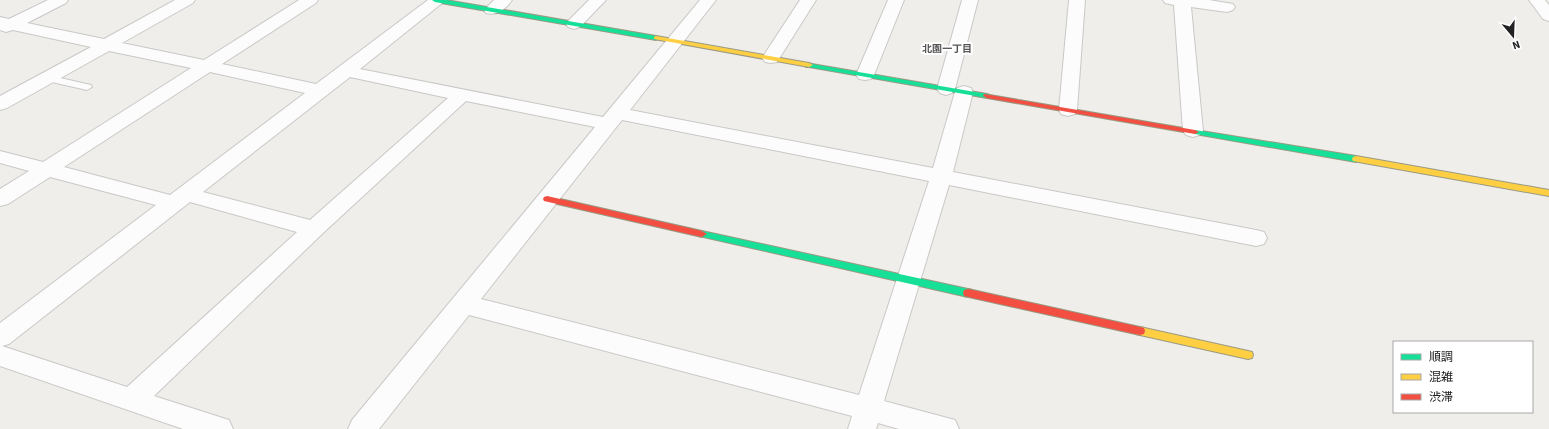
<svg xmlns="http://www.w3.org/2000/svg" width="1549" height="429" viewBox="0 0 1549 429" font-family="'Source Sans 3','Noto Sans JP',sans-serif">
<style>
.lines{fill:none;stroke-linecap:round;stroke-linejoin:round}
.lane-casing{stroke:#c9c8c7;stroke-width:2}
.street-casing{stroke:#c9c8c7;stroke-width:2}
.fast-casing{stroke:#999a82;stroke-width:2}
.slow-casing{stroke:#999a82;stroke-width:2}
.jam-casing{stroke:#999a82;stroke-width:2}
.lane{fill:#fdfcfc;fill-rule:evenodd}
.street{fill:#fdfcfc;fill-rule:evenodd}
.fast{fill:#16e098;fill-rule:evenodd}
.slow{fill:#ffcf43;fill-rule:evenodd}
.jam{fill:#f24e42;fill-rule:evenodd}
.labels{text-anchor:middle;stroke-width:4;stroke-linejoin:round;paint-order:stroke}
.far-neighbourhood-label{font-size:10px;font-weight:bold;fill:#555;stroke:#fff}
</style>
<rect width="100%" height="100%" fill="#f0eeeb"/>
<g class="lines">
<defs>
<path id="lane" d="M47,75L91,85L92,87L87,90L43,80L42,78L43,76Z"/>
<path id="street" d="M48,0H68L66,3L27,23L104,39L175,0H195L193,3L122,43L204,60L299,0H318L316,3L222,64L316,84L428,0H446L360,69L603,117L700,0H716L630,110L933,168L955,92L957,88L964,86L971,88L973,92L953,172L1256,230L1264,232L1267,238L1264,244L1256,246L949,185L884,401L955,420L959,429H899L878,423L876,429H848L852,416L469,315L379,429H348L352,420L595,127L466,101L322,234L154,396L229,420L233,429H183L0,366V323L156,205L50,177L8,204L0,206V189L29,171L0,163V151L43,162L191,68L109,51L7,108L0,110V96L91,47L13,30L6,32L0,30V17L9,19ZM210,72L305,93L170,195L64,167ZM350,77L448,98L310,220L203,192ZM622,120L929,181L859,395L481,299ZM190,202L297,232L127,387L2,346L9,344Z
M494,0H512C506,9 497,16 486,13L484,10Z
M589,0H606L580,27L574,29L568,27L566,24L568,21Z
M800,0H816L777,62L771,63L765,62L762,58Z
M888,0H904L874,75L871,79L865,80L859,79L856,75Z
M962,0H978L955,89L952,93L946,95L940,93L937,89Z
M1069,0H1085L1077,110L1075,114L1068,116L1061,114L1059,110Z
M1163,0H1209L1233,4L1235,7L1233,10L1227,12L1191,7L1203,131L1200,135L1193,137L1186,135L1183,131L1174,5L1165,3Z
M1529,0H1545L1549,5V21L1543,19Z"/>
<path id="fast" d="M432,0H446L656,36L659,38L656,40L435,2Z
M806,63L987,94L991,96L987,98L809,67H806Z
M1192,130H1195L1356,156L1360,159L1356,162L1195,134L1191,132Z
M702,231L968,289L972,290L973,293L972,296L968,297L699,236L697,234Z"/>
<path id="slow" d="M656,36L809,63L813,65L809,67L654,39V37Z
M1356,156L1549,190V196L1353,161L1352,159L1353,157Z
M1140,327L1248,351L1252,352L1253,355L1252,358L1248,359L1140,335L1136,334L1135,331L1136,328Z"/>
<path id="jam" d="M984,94L1195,130L1199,132L1195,134L987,98L983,96Z
M547,196L702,231L707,234L702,237L544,201L543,199L544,197Z
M968,289L1140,327L1144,328L1145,331L1144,334L1140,335L964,296L963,293L964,290Z"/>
</defs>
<use href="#lane" class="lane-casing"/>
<use href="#street" class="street-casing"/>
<use href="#fast" class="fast-casing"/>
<use href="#slow" class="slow-casing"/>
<use href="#jam" class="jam-casing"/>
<use href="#lane" class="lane"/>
<use href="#street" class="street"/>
<use href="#fast" class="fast"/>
<use href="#slow" class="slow"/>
<use href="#jam" class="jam"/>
</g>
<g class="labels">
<g class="far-neighbourhood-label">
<text x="947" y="52">北園一丁目</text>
</g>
</g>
<rect x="1393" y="341" width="140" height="72" fill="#ffffff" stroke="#a7a7a7"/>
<rect x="1401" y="354" width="20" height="6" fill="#16e098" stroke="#a7a7a7"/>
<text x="1429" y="361" font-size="12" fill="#222222">順調</text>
<rect x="1401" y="374" width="20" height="6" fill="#ffcf43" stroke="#a7a7a7"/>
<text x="1429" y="381" font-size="12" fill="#222222">混雑</text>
<rect x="1401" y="394" width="20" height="6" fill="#f24e42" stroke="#a7a7a7"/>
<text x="1429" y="401" font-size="12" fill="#222222">渋滞</text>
<g transform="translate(1513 36) rotate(161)" stroke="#ffffff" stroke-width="3" paint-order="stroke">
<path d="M0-3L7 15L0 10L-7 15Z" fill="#222222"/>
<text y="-6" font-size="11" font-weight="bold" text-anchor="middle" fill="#222222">N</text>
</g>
</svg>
